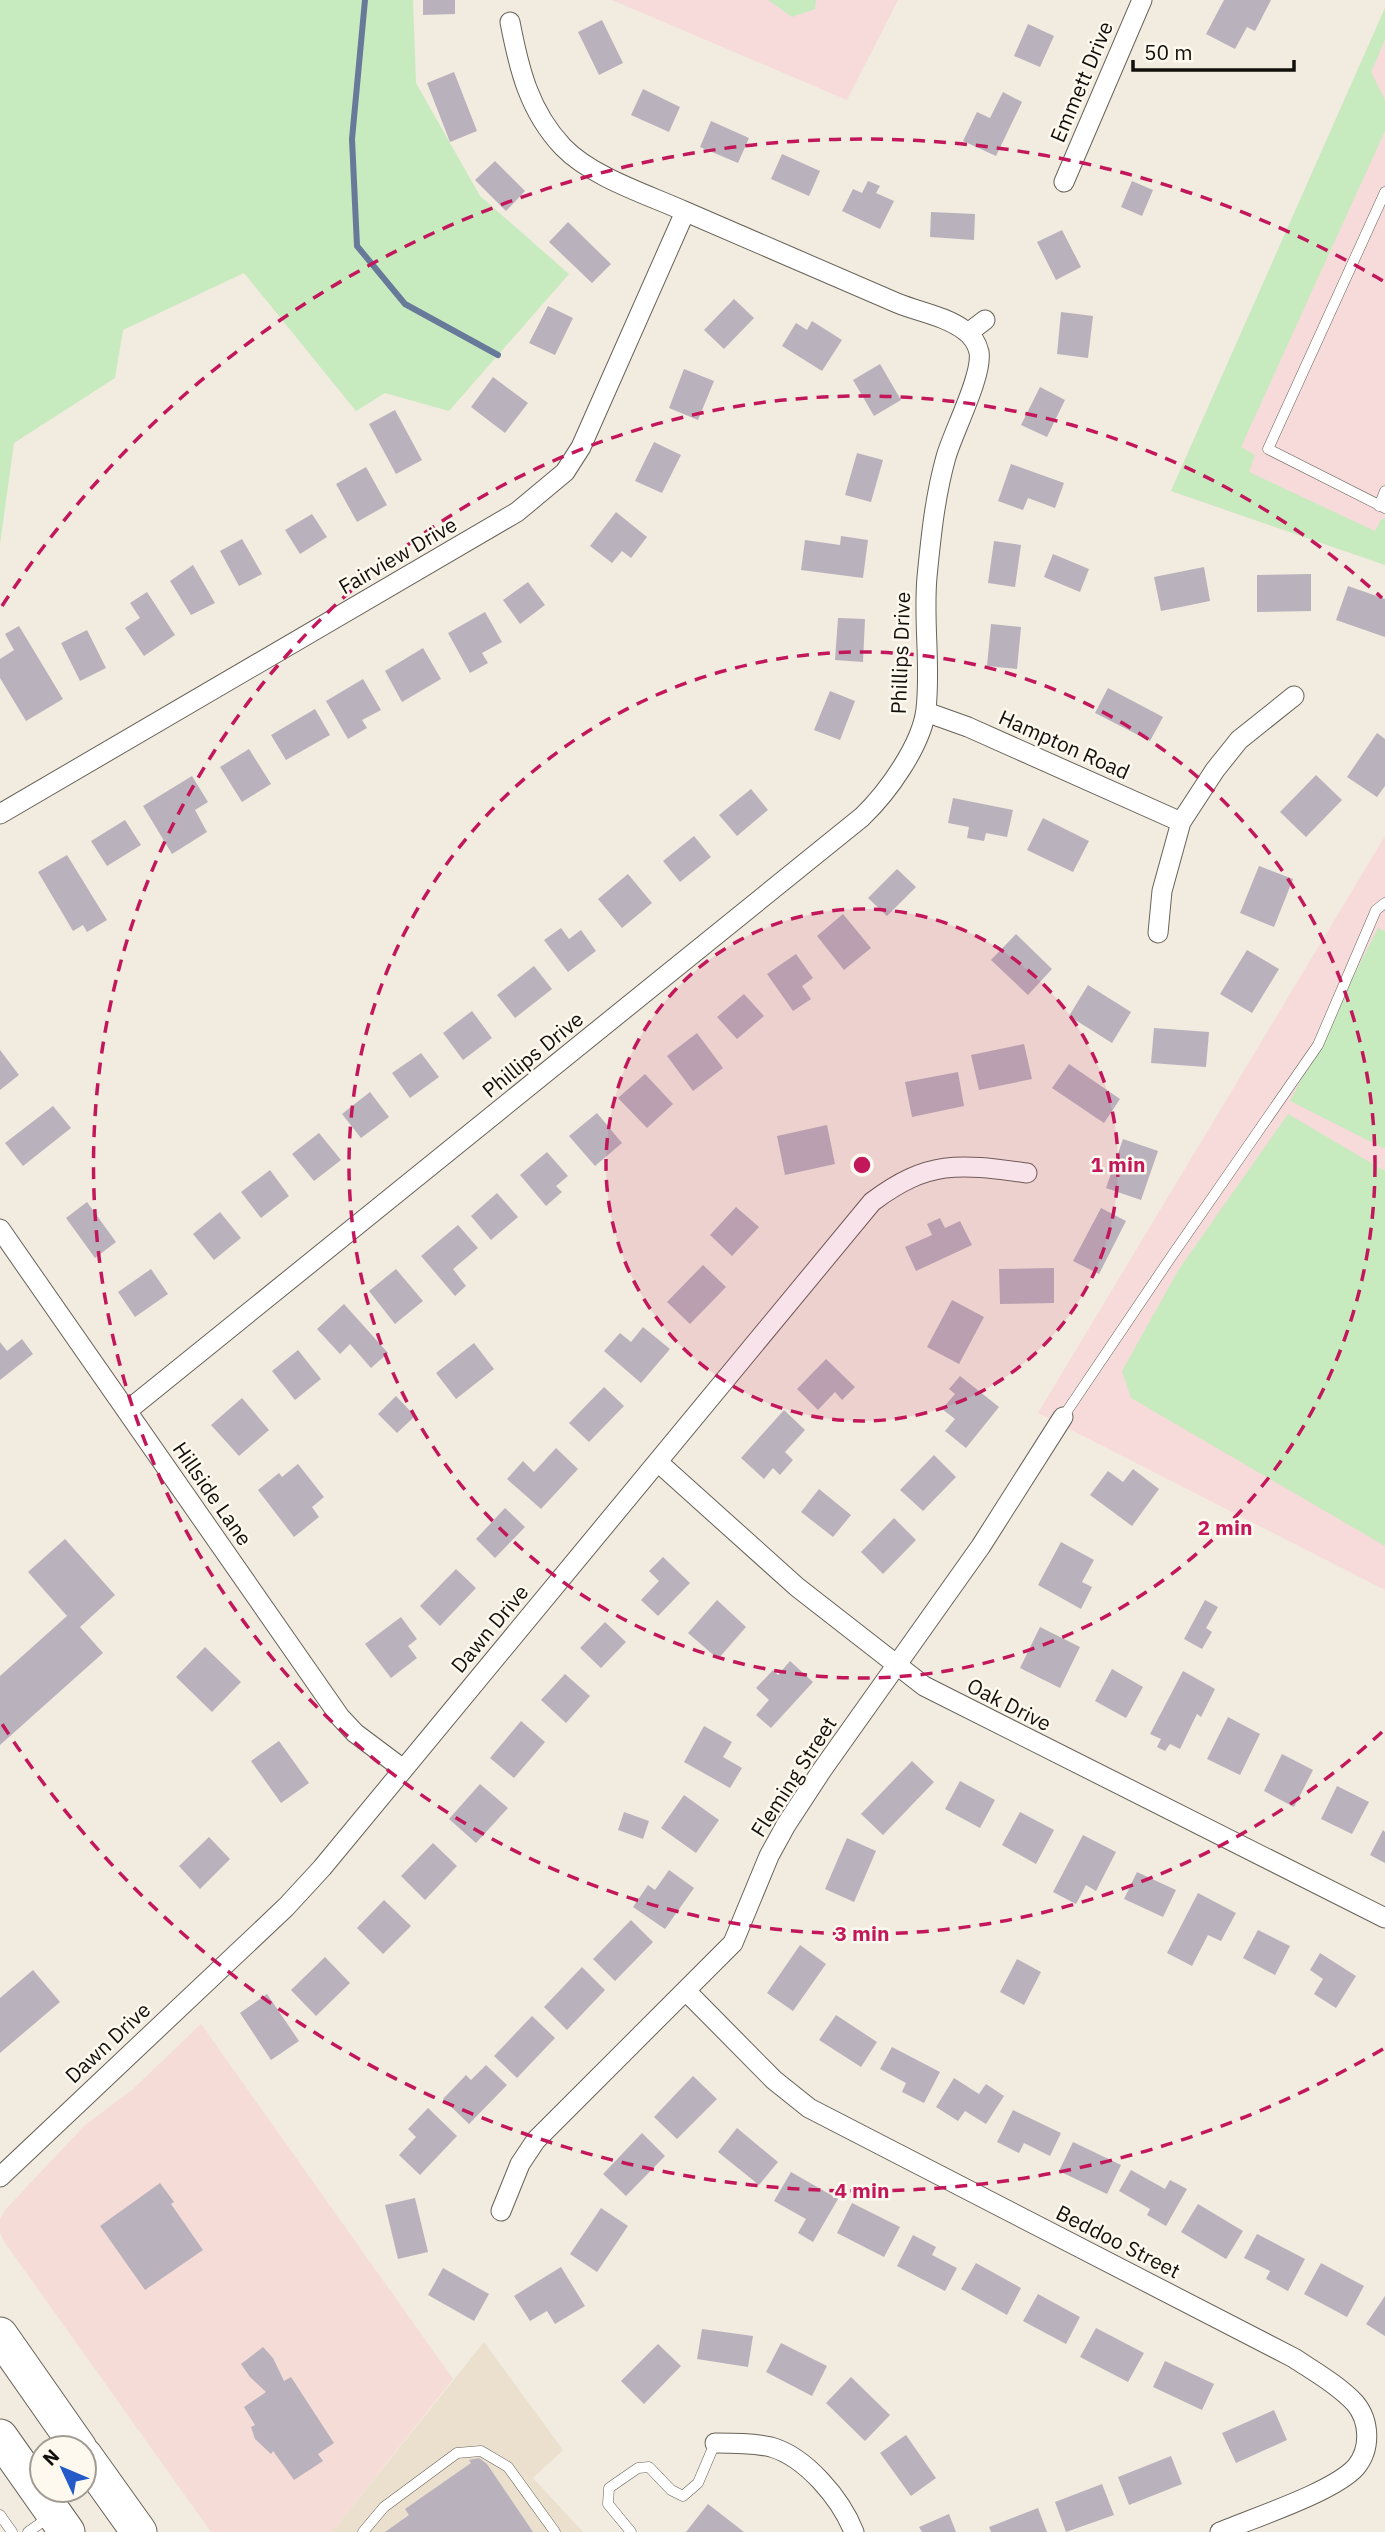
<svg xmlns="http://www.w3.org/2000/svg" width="1385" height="2532" viewBox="0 0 1385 2532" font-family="'IBM Plex Sans',sans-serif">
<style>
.commercial{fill:#f6dcd6}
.built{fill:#eae0cd}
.education{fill:#f6dbda}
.green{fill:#c8eabf}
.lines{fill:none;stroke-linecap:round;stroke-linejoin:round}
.stream{stroke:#677a99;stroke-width:6}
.building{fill:#b9b2bd}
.lane-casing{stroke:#686258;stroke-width:11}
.street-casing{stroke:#686258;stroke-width:21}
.highway-casing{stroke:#686258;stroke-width:37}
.lane{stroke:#fff;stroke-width:10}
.street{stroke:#fff;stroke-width:19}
.highway{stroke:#fff;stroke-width:35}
.ring{fill:none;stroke:#c2185b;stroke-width:3.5;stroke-dasharray:12 9}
.labels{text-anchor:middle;stroke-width:5;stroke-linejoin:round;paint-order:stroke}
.street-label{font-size:21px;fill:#12100c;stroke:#fef9ef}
.centre{fill:#c2185b;stroke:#fef9ef;stroke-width:3.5}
.ring-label{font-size:21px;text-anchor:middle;font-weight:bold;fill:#c2185b;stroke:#fef9ef;stroke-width:5;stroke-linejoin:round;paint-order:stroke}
</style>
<rect width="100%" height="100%" fill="#f2ebdf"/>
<path class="commercial" d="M201,2024L453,2379L332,2532H211L3,2240L0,2232V2219L6,2209L85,2125L132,2090Z"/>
<path class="built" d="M484,2342L563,2450L533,2478L583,2532H332Z"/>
<path class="education" d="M612,0H898L847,100Z
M1385,8V565L1171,491Z
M1385,836V1590L1038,1413Z"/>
<path class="green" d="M0,0H413L416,83L480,196L569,274L449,411L385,393L356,411L244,273L123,330L115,378L14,443L0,544Z
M768,0H816L815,9L792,17Z
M1385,8V40L1371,72L1385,100V131L1241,447L1255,455L1249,472L1375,531L1381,520L1385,518V565L1171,491Z
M1378,928L1385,931V1149L1290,1101Z
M1288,1114L1385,1171V1546L1131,1398L1122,1371L1179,1269Z"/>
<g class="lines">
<path class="stream" d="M365,0L352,139L357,246L405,304L498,355"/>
</g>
<path class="building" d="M423,0H455V14L423,15Z
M1224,0H1271L1255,31L1247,27L1235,49L1206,34Z
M602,20L623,63L599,75L578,32Z
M1028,24L1054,36L1040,67L1014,56Z
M454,72L477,131L450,142L427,83Z
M643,89L680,107L669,132L631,115Z
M1003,92L1022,102L996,156L963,141L977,112L990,118Z
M711,121L749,138L738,163L700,147Z
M782,154L820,171L809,196L771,179Z
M495,161L525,191L506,211L475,180Z
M868,181L880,186L876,193L894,201L880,229L842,211L853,189L862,193Z
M1132,181L1153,190L1142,216L1121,207Z
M931,212L975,214L974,240L930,237Z
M568,222L611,264L592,283L549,242Z
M1062,230L1081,267L1056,280L1037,242Z
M734,299L754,318L724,349L704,330Z
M548,306L573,318L555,355L529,343Z
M1061,312L1093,316L1088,358L1057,354Z
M812,321L842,340L822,371L782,346L796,323L807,330Z
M880,364L901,400L874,416L853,380Z
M684,369L714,381L698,420L669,408Z
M493,377L528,403L505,433L471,407Z
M1040,387L1065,400L1047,437L1021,425Z
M395,410L422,460L396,474L369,424Z
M654,442L681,455L662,493L635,481Z
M857,453L883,460L871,502L845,495Z
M1011,464L1064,483L1055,508L1028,498L1023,510L998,501Z
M366,467L387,505L357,522L336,484Z
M616,512L647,537L631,558L622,551L612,563L590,546Z
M312,514L327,537L300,554L285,530Z
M841,536L868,540L863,578L801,570L805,540L840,545Z
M242,539L262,574L239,586L220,551Z
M994,541L1021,545L1015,587L988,583Z
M1053,554L1089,569L1080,592L1044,577Z
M193,565L215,603L191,615L170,581Z
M1204,567L1210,601L1161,611L1154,577Z
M1311,574V611L1257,612V575Z
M528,582L545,605L520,624L503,600Z
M1348,586L1385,599V637L1336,620Z
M147,592L175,635L144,656L125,628L140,618L130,603Z
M485,612L502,642L482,653L488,663L470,673L448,633Z
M838,618L865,619L863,662L835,660Z
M991,624L1021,627L1017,669L987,666Z
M19,626L63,699L26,721L0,678V659L14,650L5,634Z
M87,630L106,668L80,681L61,643Z
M423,648L441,679L402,702L385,671Z
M363,679L381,710L362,720L367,728L348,739L326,701Z
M1108,688L1163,717L1150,741L1095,713Z
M830,691L855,701L840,740L814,730Z
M315,709L330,735L286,760L271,735Z
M1377,733L1385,739V786L1377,797L1347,777Z
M249,749L271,784L242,802L220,767Z
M1316,775L1342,800L1306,837L1280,812Z
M192,776L208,802L195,810L207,832L172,854L143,806Z
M751,789L768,810L737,836L719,815Z
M953,798L1013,810L1007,837L986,833L984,841L967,838L969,827L948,823Z
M1043,818L1089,841L1073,872L1027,850Z
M125,820L141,845L107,866L91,841Z
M694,836L711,857L680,882L663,861Z
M67,855L107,920L87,932L83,925L73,931L38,872Z
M1259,866L1293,879L1274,927L1240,913Z
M897,869L916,887L887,916L868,898Z
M628,874L652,903L622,928L598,899Z
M843,914L871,948L844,970L817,936Z
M561,928L569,939L581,930L596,951L568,972L544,940Z
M1016,934L1052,969L1028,995L991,960Z
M1247,950L1279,969L1252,1013L1220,994Z
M796,954L813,978L802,986L811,999L793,1011L767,974Z
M534,966L552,989L515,1018L497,995Z
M1088,985L1131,1012L1112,1043L1069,1016Z
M744,994L764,1016L737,1039L717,1017Z
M472,1011L492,1038L463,1060L443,1033Z
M1154,1028L1209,1032L1206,1067L1151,1063Z
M697,1033L723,1068L693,1091L667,1056Z
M1024,1044L1032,1079L979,1090L971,1055Z
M0,1050L19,1075L0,1090Z
M421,1053L439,1077L410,1098L392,1073Z
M1069,1064L1120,1099L1104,1123L1052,1088Z
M958,1072L964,1106L912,1117L905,1082Z
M645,1074L673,1104L647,1128L618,1098Z
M370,1092L389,1117L361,1138L342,1114Z
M53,1106L71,1128L23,1166L5,1143Z
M597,1113L622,1143L595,1166L569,1136Z
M827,1125L835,1164L785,1175L777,1136Z
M319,1133L341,1160L314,1181L292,1154Z
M1123,1139L1158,1151L1141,1200L1106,1188Z
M547,1152L568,1176L556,1186L562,1192L546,1206L520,1175Z
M270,1170L289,1196L261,1218L241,1192Z
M497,1193L518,1217L491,1240L471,1216Z
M87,1202L116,1242L95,1258L66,1218Z
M736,1207L759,1227L732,1256L710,1235Z
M1101,1208L1126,1221L1099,1274L1073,1261Z
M220,1212L241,1238L214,1260L193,1234Z
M940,1218L945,1228L960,1221L972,1245L916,1271L905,1247L932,1235L927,1224Z
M458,1225L478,1248L453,1269L466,1286L455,1296L421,1256Z
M703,1265L726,1287L690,1324L667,1302Z
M1054,1268V1303L1000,1304L999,1269Z
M151,1269L168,1294L135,1317L118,1292Z
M396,1269L423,1301L395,1324L369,1291Z
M952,1300L984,1317L959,1364L927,1347Z
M344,1304L388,1353L371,1368L350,1344L340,1354L317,1329Z
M643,1327L670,1349L641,1383L604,1351L620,1333L631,1342Z
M22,1339L33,1354L0,1380V1342L7,1351Z
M474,1343L494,1369L456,1399L436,1373Z
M298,1350L321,1379L295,1400L272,1371Z
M826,1359L855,1387L842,1400L835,1392L818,1410L797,1389Z
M960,1376L999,1407L966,1448L945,1431L955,1419L942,1409L955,1394L949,1389Z
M604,1387L624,1406L589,1442L569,1423Z
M396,1396L415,1416L397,1433L378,1414Z
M242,1398L269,1430L239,1456L211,1425Z
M784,1410L805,1430L785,1452L793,1460L780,1475L773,1468L764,1479L741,1458Z
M556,1448L578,1469L541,1509L507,1479L523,1461L534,1472Z
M934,1455L956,1477L923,1511L900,1490Z
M298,1464L324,1497L312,1507L319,1517L294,1537L258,1490L279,1473L282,1477Z
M1133,1469L1159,1489L1132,1526L1090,1495L1108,1471L1123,1482Z
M819,1489L851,1515L833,1537L801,1512Z
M505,1508L525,1527L495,1558L476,1539Z
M894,1518L916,1540L883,1574L861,1552Z
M65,1539L115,1595L80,1627L103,1653L0,1745V1676L67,1616L28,1572Z
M1061,1542L1094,1560L1082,1582L1092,1587L1081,1609L1038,1585Z
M663,1557L690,1583L658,1616L641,1600L659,1581L649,1571Z
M456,1569L476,1588L440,1626L420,1606Z
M717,1600L746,1627L718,1659L688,1633Z
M1205,1600L1218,1607L1206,1628L1212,1632L1202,1649L1184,1639Z
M401,1617L417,1639L408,1646L417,1658L391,1678L365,1644Z
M605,1622L626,1642L601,1668L580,1648Z
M1040,1627L1080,1647L1060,1688L1020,1668Z
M205,1647L241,1682L212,1712L176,1677Z
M790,1661L813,1682L771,1728L756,1715L769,1700L756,1688L773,1670L778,1675Z
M1112,1669L1143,1687L1126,1718L1095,1701Z
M1183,1671L1215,1689L1201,1717L1197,1714L1180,1749L1170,1744L1165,1751L1157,1747L1161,1739L1150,1734Z
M565,1674L590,1696L566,1723L541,1700Z
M1228,1717L1260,1734L1240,1775L1207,1759Z
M521,1721L545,1742L514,1778L490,1758Z
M704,1726L732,1742L723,1757L742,1768L730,1788L684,1762Z
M279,1741L309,1783L281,1803L251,1761Z
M1282,1754L1313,1770L1294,1807L1264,1791Z
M912,1761L934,1782L883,1835L861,1814Z
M960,1781L995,1800L980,1828L945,1809Z
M480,1784L508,1808L476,1843L449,1819Z
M1337,1786L1369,1802L1352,1834L1321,1819Z
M684,1795L719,1820L696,1853L661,1828Z
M624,1812L649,1821L643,1839L618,1830Z
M1020,1812L1054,1830L1036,1864L1002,1845Z
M1383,1830L1385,1832V1863L1370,1855Z
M1083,1835L1116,1852L1096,1891L1086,1885L1076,1904L1053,1892Z
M209,1837L230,1859L200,1889L179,1866Z
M847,1838L876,1851L854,1902L825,1889Z
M433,1843L457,1866L425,1900L401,1876Z
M669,1870L694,1888L665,1929L633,1907L648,1885L655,1890Z
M1137,1872L1176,1890L1163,1917L1124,1899Z
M1198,1893L1236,1913L1221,1941L1208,1935L1192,1966L1167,1953Z
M384,1900L411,1926L383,1954L357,1928Z
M631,1920L653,1942L615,1981L593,1959Z
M1258,1930L1290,1946L1275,1975L1243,1958Z
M800,1945L826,1964L793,2011L767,1993Z
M1320,1953L1356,1976L1336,2008L1314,1994L1323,1979L1310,1970Z
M325,1957L350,1983L316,2016L291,1990Z
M1017,1959L1041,1972L1024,2005L1000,1992Z
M582,1967L605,1990L567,2030L544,2007Z
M33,1970L60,2002L0,2053V1998Z
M267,1994L299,2041L271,2060L240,2013Z
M836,2015L877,2042L861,2067L819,2040Z
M532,2016L555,2038L517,2078L494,2056Z
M892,2047L940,2072L924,2103L902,2092L906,2083L880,2069Z
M486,2065L507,2085L469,2124L443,2099L466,2075L471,2080Z
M693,2076L717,2099L677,2139L654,2117Z
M954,2078L979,2094L986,2084L1004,2096L986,2124L965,2111L958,2121L936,2107Z
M428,2108L457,2136L420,2175L399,2155L416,2137L408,2129Z
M1013,2110L1061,2133L1050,2156L1024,2143L1019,2153L997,2142Z
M737,2128L778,2162L759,2185L718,2152Z
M642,2133L665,2156L626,2196L603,2174Z
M1073,2142L1121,2165L1107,2194L1059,2171Z
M1131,2170L1165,2189L1170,2180L1187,2189L1166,2226L1147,2215L1150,2209L1119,2191Z
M791,2172L838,2199L813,2242L798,2233L806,2219L774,2201Z
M160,2183L174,2202L171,2204L203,2250L145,2290L100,2226Z
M415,2198L428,2252L398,2259L385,2205Z
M852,2203L900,2227L884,2257L837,2233Z
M1198,2204L1243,2231L1226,2259L1181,2232Z
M601,2208L628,2226L597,2272L570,2254Z
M1257,2234L1305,2259L1288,2291L1266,2279L1270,2271L1244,2258Z
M913,2235L936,2247L932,2255L957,2268L945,2291L897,2266Z
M976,2263L1021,2288L1007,2315L961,2289Z
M1321,2263L1364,2286L1347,2317L1304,2294Z
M561,2267L585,2306L555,2324L547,2311L530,2321L514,2296Z
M443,2268L489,2294L474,2321L428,2295Z
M1038,2294L1080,2317L1066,2344L1023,2321Z
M1385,2296V2336L1366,2324Z
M1096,2328L1144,2353L1128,2382L1080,2357Z
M702,2329L753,2336L748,2367L697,2359Z
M781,2343L827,2366L812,2396L766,2372Z
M658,2344L681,2366L644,2404L621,2381Z
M263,2347L273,2358L284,2381L291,2377L334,2443L318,2454L323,2461L294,2480L273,2451L271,2454L255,2439L251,2427L255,2425L244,2407L266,2392L250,2377L241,2364Z
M1165,2361L1214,2384L1202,2410L1153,2387Z
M851,2377L890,2415L865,2441L826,2403Z
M1274,2410L1287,2440L1236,2463L1222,2433Z
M906,2435L936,2478L911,2496L880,2453Z
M1171,2456L1182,2484L1129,2505L1118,2477Z
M479,2458L487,2464L533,2532H385L409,2515L405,2509L471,2463L469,2460Z
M1102,2484L1114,2515L1066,2532L1055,2502Z
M708,2504L744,2532H686Z
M1038,2508L1047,2532H991L989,2527Z
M949,2514L956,2532H922L919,2527Z"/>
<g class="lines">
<defs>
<path id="lane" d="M1385,192L1268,449L1385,508
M1379,506L1385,491
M1063,1417L1169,1260L1318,1045L1376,910L1385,903
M0,2515L12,2532
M28,2532L48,2518
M363,2532L384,2507L457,2453L481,2451L508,2467L555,2532
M631,2532L608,2504L609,2488L638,2468L649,2467L671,2490L683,2496L698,2483L715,2443"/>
<path id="street" d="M1064,182L1142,0
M968,333L985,320
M926,712L968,727L1181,822
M0,814L517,512L565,472L581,447L685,212
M1158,933L1162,891L1181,822L1215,770L1239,740L1294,696
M0,1229L340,1717L355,1733L403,1769
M127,1411L862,817C887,793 922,745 926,709C931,666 923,621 927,577C931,536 935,496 946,457C953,432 983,375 979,352C977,343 971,335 964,330C945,316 919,312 897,303C826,272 755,242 684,211C646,194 592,177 563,147C529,111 519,69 510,22
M659,1463L797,1587L924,1686L1385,1918
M686,1991L774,2080L809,2108L1294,2358C1315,2372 1338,2385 1355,2403C1370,2421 1371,2449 1356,2467C1334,2492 1253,2518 1220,2532
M0,2177L286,1907L322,1868L872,1202C929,1159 960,1164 1027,1173
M501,2211L520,2164L536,2140L733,1943L769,1856L786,1825L822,1770L981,1546L1063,1417
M715,2443C734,2443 752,2443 771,2447C806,2457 841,2499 854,2532"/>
<path id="highway" d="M0,2335L79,2448
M0,2437L67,2532
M84,2455L139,2532"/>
</defs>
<use href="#lane" class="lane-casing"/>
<use href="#street" class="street-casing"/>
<use href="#highway" class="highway-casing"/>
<use href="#lane" class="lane"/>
<use href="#street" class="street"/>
<use href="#highway" class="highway"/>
</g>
<circle cx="862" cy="1165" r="256" fill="#c2185b" fill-opacity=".12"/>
<g class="ring">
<circle cx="862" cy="1165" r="256"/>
<circle cx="862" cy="1165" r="513"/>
<path d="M1382 1732A769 769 0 1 1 1382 598"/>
<path d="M1383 2049A1026 1026 0 0 1 2 1724M2 606A1026 1026 0 0 1 1383 281"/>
</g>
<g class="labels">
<g class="street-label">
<text transform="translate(1082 82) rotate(-67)" y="7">Emmett Drive</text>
<text transform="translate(398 556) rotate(-30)" y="7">Fairview Drive</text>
<text transform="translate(901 653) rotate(-88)" y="7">Phillips Drive</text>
<text transform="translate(1064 745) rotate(24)" y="7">Hampton Road</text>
<text transform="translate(533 1055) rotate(-39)" y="7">Phillips Drive</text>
<text transform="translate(212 1494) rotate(55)" y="7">Hillside Lane</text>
<text transform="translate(490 1629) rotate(-50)" y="7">Dawn Drive</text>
<text transform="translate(1009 1705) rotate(27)" y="7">Oak Drive</text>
<text transform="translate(794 1777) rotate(-57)" y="7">Fleming Street</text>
<text transform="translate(108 2043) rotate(-43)" y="7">Dawn Drive</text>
<text transform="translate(1118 2242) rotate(27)" y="7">Beddoo Street</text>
</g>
</g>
<circle cx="862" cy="1165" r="10" class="centre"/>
<g class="ring-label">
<text x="1118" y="1172">1 min</text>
<text x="1225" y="1535">2 min</text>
<text x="862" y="1941">3 min</text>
<text x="862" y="2198">4 min</text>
</g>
<g transform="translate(63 2469) rotate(314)"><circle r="33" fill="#fef9ef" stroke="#a09c94" stroke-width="2"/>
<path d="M0-5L12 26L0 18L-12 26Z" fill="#245bc8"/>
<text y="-10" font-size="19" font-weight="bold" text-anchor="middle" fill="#12100c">N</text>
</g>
<path d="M1133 60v10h161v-10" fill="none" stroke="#12100c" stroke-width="3.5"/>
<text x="1144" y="60" font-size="21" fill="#12100c" stroke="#fef9ef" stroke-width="5" paint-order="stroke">50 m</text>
</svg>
